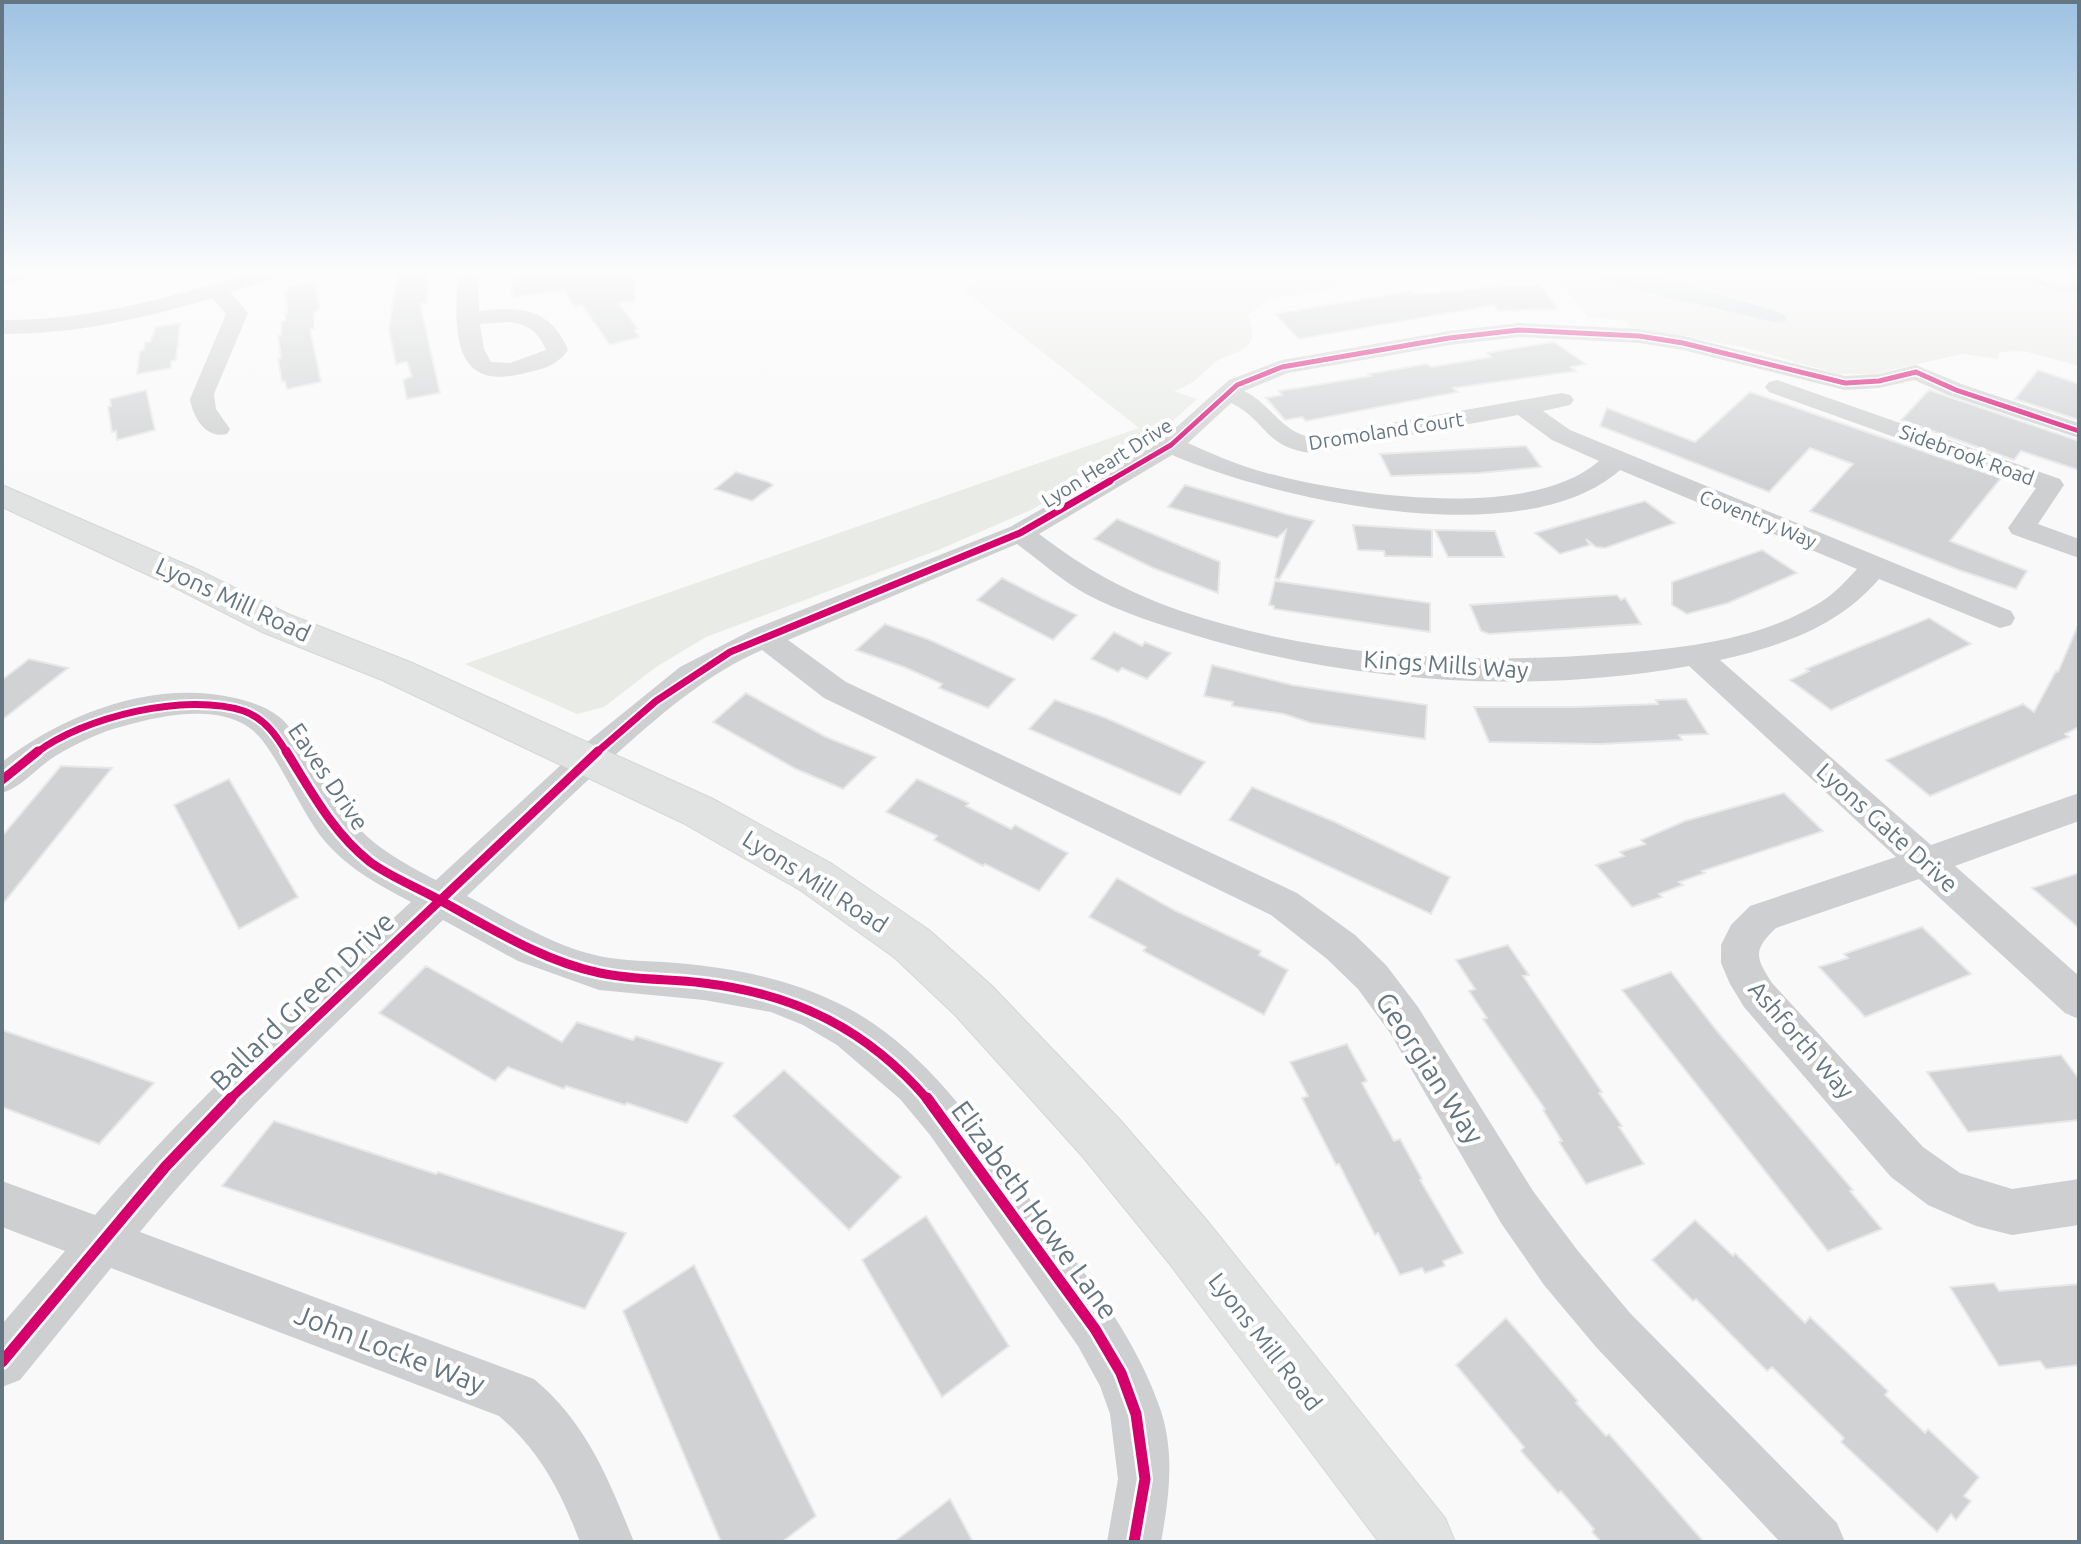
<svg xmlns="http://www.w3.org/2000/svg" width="2081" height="1544" viewBox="0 0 2081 1544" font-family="Ubuntu,sans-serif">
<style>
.green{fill:#e8ebe6}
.water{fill:#ced6d9}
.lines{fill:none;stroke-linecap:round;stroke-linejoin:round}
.stream{stroke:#ced6d9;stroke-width:5}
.building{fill:#d0d2d3;stroke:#e8e8e8;stroke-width:2}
.major-casing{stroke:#d5d6d7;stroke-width:2}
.minor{fill:#cecfd0;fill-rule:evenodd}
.major{fill:#e1e2e2;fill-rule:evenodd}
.cycleway-far3-casing{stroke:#fff;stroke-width:8}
.cycleway-far2-casing{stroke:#fff;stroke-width:11}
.cycleway-far1-casing{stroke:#fff;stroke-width:14}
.cycleway-casing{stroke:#fff;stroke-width:16}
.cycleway-far3{stroke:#d6006c;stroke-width:5}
.cycleway-far2{stroke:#d6006c;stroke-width:7}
.cycleway-far1{stroke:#d6006c;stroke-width:9}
.cycleway{stroke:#d6006c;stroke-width:11}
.labels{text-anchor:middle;stroke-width:8;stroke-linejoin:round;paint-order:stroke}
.far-street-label{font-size:20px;fill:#657683;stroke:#fff}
.street-label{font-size:24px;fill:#657683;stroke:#fff}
.near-street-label{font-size:28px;fill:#657683;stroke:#fff}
</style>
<rect width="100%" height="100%" fill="#f9f9f9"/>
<path class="green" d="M1004,270H2079V366L2024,351L2000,352L1998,359L1962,354L1874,374H1838L1743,347L1629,327L1627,321L1588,317L1566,289L1555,285L1445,272L1437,279L1396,271L1379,274L1319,292L1268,299L1248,316C1265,356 1228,349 1212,365C1199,377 1192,385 1174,391L1197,399L1153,439L1031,510L938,550L706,637L656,667L604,707L577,714L465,664L1139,428L961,288Z"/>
<path class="water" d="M1618,271L1657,277L1773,310L1786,316L1787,320L1781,323L1769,321L1621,286L1603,278Z"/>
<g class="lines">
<path class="stream" d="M1949,270L2001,281H2034L2060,289H2079"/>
</g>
<path class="building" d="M398,270H429L427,303L420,304L440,393L407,399L403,380L412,376L407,362L396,364L389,330Z
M512,270H634L635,301L618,303L638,329L634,330L640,337L610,345L582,305L575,307L564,290L512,297Z
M314,281L320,307L314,314V329H310L321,382L287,389L285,381L282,382L278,359L281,358L278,336L281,335L282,321L286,320L285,313H288L284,293H287L286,287Z
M1540,285L1558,309L1498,311L1494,305L1299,339L1275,314L1411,291L1414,294L1483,289L1481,287Z
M180,323L176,360L171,361V368L137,374L140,351L144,350L145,342H150L156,327Z
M1554,342L1586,364L1571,367L1576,371L1453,388L1458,392L1306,421L1302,417L1285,420L1266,398L1282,395L1279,391L1371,376L1368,374L1427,364L1431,367L1491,357L1487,353Z
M2038,370L2079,384V420L2015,399Z
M146,390L155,430L117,440L116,431L112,432L108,407L111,406L110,399Z
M1929,390L2079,441V470L2021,451L2014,460L1901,420Z
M1750,392L2001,478L1950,541L2027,571L2016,589L1959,570L1810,511L1853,464L1810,448L1769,492L1600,426L1607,408L1695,442Z
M1526,446L1541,467L1479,473L1391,476L1380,454Z
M736,472L768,482L773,485L752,501L715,489Z
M1185,485L1289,515L1314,521L1279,579L1275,578L1286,530L1277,538L1168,507Z
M1645,501L1675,523L1605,548L1596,547L1586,539L1590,545L1560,554L1535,533Z
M1117,519L1220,562L1218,593L1153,568L1094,539Z
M1353,525L1432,530V557L1385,556L1384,551L1358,550Z
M1435,530L1495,531L1504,557H1448Z
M1762,550L1797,573L1728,603L1687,614L1672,605V582Z
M1002,578L1043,599L1077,615L1053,640L977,600Z
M1275,581L1430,603V632L1274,609V606L1269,605Z
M1617,595L1621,600L1625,598L1641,624L1489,634L1481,631L1470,605Z
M1929,618L1971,644L1831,710L1790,680L1809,671L1806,669Z
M2079,623V727L2065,734L2069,737L1930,796L1886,760L2023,704L2034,712L2056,671L2058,672Z
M885,624L930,640L1015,679L988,708L939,688L942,684L904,667L856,650Z
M1114,632L1142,646L1145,642L1171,653L1147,679L1122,668L1118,672L1091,659Z
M29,659L68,668L2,720V680Z
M1212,665L1292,685L1427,705L1425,739L1311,723L1284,714L1232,706L1233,702L1204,696Z
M746,693L826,737L876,757L843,789L796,769L713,722Z
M1686,699L1708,734L1679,735L1682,740L1601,744L1489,742L1474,707H1577L1658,704L1656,700Z
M1055,700L1106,718L1205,762L1180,795L1029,729Z
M61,766L112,768L2,905V836Z
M229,779L298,897L239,929L174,805Z
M917,779L969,803L966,806L1011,829L1015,825L1068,853L1039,891L985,864L983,866L934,840L937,836L886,812Z
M1252,787L1335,822L1450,877L1431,914L1229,820Z
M1784,793L1823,831L1702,871L1705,873L1679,882L1683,885L1659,894L1662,897L1632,907L1596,865L1624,856L1620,852L1645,844L1641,840L1685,821Z
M2079,873V928L2032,888Z
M1117,878L1174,910L1261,951L1259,955L1288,970L1264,1015L1143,951L1146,947L1089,917Z
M1922,927L1971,974L1865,1017L1819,967L1848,958L1844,954Z
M1508,945L1529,975L1523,976L1602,1092L1599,1093L1622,1126L1619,1127L1644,1164L1586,1184L1559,1142L1562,1141L1543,1110L1545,1109L1483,1019L1487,1018L1469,991L1475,989L1456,960Z
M426,966L562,1042L577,1022L633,1040L636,1036L723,1063L687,1123L627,1103L625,1105L566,1086L564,1089L508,1067L495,1081L379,1013Z
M1671,972L1717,1031L1853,1190L1850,1191L1882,1229L1828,1251L1622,990Z
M2,1030L90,1060L154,1083L99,1144L2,1107Z
M1347,1044L1367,1081L1362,1083L1394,1141L1400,1139L1422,1179L1420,1180L1463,1253L1443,1261L1445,1266L1425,1273L1422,1268L1400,1275L1378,1233L1375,1235L1339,1164L1336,1165L1302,1098L1308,1096L1290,1062Z
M2061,1055L2079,1079V1120L1968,1132L1927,1072Z
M784,1070L901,1177L849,1230L733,1116Z
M274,1121L436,1174L438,1172L626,1233L585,1309L222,1186Z
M926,1216L1009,1346L942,1397L862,1260Z
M1695,1220L1733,1256L1735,1253L1805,1323L1810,1317L1888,1391L1885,1395L1925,1433L1928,1429L1979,1477L1964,1496L1971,1501L1956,1520L1951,1514L1937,1532L1841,1442L1844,1438L1772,1367L1767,1371L1696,1299L1693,1301L1652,1260Z
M694,1265L816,1516L782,1542H721L623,1311Z
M1994,1283L1999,1291L2079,1284V1365L2046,1369L2040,1361L1999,1366L1950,1287Z
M1506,1318L1578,1401L1576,1403L1606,1436L1609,1434L1704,1542H1601L1592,1532L1594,1529L1561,1491L1558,1493L1521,1451L1524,1447L1456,1365Z
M950,1499L973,1542H894L933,1512Z"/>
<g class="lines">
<defs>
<path id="major" d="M2,485L196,569L288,614L410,662L713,799L832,864L929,930L992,986L1121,1121L1209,1223L1445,1518L1455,1542H1379L1169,1263L1083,1157L956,1016L895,958L800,890L683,823L382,680L262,632L170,585L2,507Z"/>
</defs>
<use href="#major" class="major-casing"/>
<path class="minor" d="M14,270H54L51,274L2,285V273Z
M259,270H292L289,274L230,292L248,313L214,394L216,409L230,429L227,434C206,439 193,418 190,399L226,314L212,298C143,319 75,334 2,334V320C92,321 174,296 259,270Z
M458,270H478L479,311C519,306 551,308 568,350C557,366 543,369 525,373C448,394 455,324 458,270ZM508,322C528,324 538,331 546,350L510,363L491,362L484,349L480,324Z
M1519,323L1639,329L1683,336L1845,376L1879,374L1916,365L1964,385L2079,423V438L1948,395L1914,380L1879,388L1845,390L1683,350L1639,343L1519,337L1449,345L1288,373L1244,391C1270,403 1283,434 1312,437L1562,393L1570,395L1574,400L1570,405L1543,411L1570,430L2011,611L2015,618L2011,625L2000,628L1879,579C1838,627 1781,646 1720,660L1931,845L2079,793V821L1955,866L2079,976V1019L2065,1013L1919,879L1776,928C1753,950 1755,957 1772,983L1923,1147L1960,1173L2012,1189L2079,1179V1225L2012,1235L1976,1226L1928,1205L1891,1177L1744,1007L1730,984L1721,963V945L1731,925L1750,906L1896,857L1689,666C1527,695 1352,683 1194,635C1158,624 1120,612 1086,594C1061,580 1040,561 1017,544L788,640L846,682L1297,893L1355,935L1386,965L1418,1007L1533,1191L1578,1251L1630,1313L1837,1523L1845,1542H1780L1596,1347L1544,1285L1501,1223L1390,1033L1358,989L1327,959L1271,915L824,698L762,650C709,673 666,710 623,748C569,796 519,847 467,896C509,918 552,946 599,956C624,961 652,961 677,963C730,968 781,977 829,999C923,1039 984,1137 1042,1216C1088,1278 1136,1337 1161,1411C1175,1455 1169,1498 1161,1542H1107L1118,1479L1110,1414L1100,1386L1078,1346L930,1135L900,1099L837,1045L803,1025L771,1012L704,1000L599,990L518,961L443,920C338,1021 232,1120 140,1232L534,1379C587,1423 609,1480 634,1542H580C561,1492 540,1451 499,1416L111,1268L20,1380L2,1387V1324L65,1251L2,1227V1181L95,1215C192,1102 301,1003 411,902C377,884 343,866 319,834C298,804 284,769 262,740C231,700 164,715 124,726C102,731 76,744 57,755C37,767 24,786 2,793V762C65,713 155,679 235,698C252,702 271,708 284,721C298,736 309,760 320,777C357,834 376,849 436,880L575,752L680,667L754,629L1010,527L1162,440L1229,380L1282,360L1449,331ZM1231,403C1268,421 1263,447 1312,453L1518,415L1552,440L1599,461C1528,523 1342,495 1256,470C1233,463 1210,453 1188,443ZM1172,455C1279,501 1525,555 1620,470L1857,569C1846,581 1835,593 1821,602C1758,641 1678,649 1606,654C1465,665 1316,657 1181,611C1124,591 1087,570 1039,534Z
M1777,380L2060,479L2064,485L2038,524L2079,539V558L2012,534L2008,528L2036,488L1769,392L1765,387L1769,382Z"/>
<use href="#major" class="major"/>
<defs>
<path id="cycleway-far3" d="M1106,483L1171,445L1237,385L1282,367L1449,338L1519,330L1639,336L1683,343L1845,383L1879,381L1916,372L1956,390L2079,431"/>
<path id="cycleway-far2" d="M36,753C83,717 186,692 244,711C265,719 276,735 287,753
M596,753L656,701L730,652L1020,533L1110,481"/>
<path id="cycleway-far1" d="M286,751C311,791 333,833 370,862C389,876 414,886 434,897C486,925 541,961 600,973C633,980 669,979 703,983C795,994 867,1029 928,1100
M2,780L38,751
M229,1100L598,751"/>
<path id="cycleway" d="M927,1098L1095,1329L1121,1373L1136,1414L1145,1479L1134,1542
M2,1362L166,1166L231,1098"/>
</defs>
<use href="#cycleway-far3" class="cycleway-far3-casing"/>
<use href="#cycleway-far2" class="cycleway-far2-casing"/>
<use href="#cycleway-far1" class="cycleway-far1-casing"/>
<use href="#cycleway" class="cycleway-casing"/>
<use href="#cycleway-far3" class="cycleway-far3"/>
<use href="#cycleway-far2" class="cycleway-far2"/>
<use href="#cycleway-far1" class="cycleway-far1"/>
<use href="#cycleway" class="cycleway"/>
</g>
<linearGradient id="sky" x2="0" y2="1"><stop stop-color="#9dc2e2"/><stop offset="0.56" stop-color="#fcfcfc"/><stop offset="1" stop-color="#fcfcfc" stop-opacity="0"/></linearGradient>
<rect width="2081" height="486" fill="url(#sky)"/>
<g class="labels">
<g class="far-street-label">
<text transform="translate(1386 431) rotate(-9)" y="7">Dromoland Court</text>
<text transform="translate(1967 455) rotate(20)" y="7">Sidebrook Road</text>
<text transform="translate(1107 463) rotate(-32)" y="7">Lyon Heart Drive</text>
<text transform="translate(1758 519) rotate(22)" y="7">Coventry Way</text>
</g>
<g class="street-label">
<text transform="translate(233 600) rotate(25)" y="8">Lyons Mill Road</text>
<text transform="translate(1446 665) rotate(4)" y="8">Kings Mills Way</text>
<text transform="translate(328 777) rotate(56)" y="8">Eaves Drive</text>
<text transform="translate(1887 828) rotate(42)" y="8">Lyons Gate Drive</text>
<text transform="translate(815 882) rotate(33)" y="8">Lyons Mill Road</text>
<text transform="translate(1801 1040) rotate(49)" y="8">Ashforth Way</text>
<text transform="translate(1265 1342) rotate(52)" y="8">Lyons Mill Road</text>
</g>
<g class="near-street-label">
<text transform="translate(302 1001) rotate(-44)" y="10">Ballard Green Drive</text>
<text transform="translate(1430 1068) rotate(57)" y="10">Georgian Way</text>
<text transform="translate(1035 1210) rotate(54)" y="10">Elizabeth Howe Lane</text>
<text transform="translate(390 1349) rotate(21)" y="10">John Locke Way</text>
</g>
</g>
<rect width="2081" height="1544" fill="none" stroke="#657683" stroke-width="8"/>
</svg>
